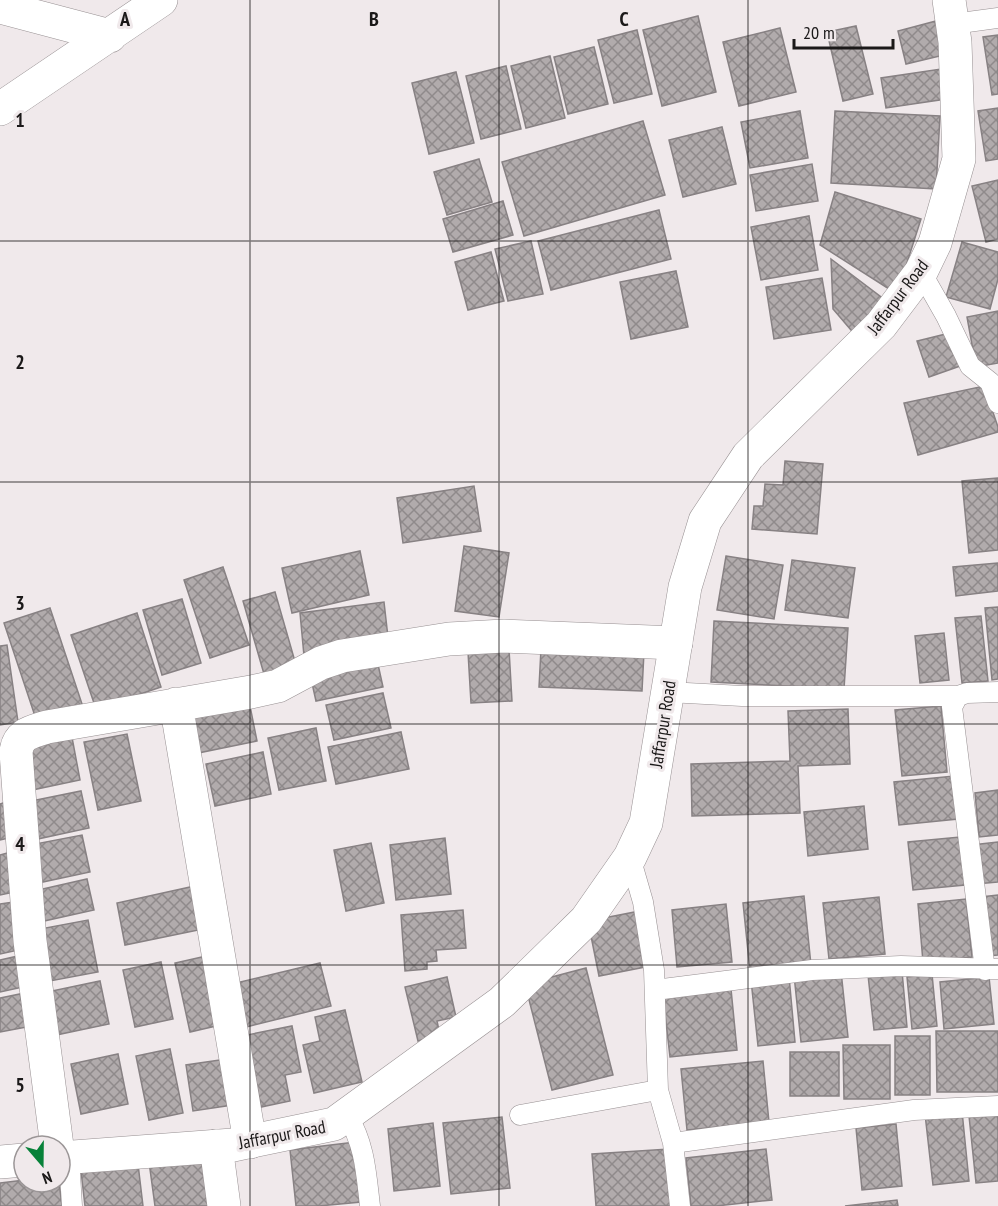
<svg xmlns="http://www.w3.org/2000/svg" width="998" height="1206" viewBox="0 0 998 1206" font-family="'PT Sans Narrow',sans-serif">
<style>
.building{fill:url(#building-cross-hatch);stroke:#878183;stroke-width:1.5}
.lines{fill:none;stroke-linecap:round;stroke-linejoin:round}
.lane-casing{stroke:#979092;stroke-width:21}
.street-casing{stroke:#979092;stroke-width:34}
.secondary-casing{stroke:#979092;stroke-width:34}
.lane{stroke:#fff;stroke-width:20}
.street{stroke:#fff;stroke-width:33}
.secondary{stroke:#fff;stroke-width:33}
.grid{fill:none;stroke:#1b1919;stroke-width:1.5;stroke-opacity:0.55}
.labels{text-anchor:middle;stroke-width:6;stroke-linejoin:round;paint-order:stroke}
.street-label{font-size:18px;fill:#1b1919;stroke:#f0e9eb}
.grid-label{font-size:20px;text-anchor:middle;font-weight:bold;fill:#1b1919;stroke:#f0e9eb;stroke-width:6;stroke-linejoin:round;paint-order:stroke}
</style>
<defs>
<pattern id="building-cross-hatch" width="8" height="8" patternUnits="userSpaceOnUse" patternTransform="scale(1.5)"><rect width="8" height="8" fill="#b1abac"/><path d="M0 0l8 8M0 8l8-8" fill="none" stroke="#8f8a8b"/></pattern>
</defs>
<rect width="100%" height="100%" fill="#f0e9eb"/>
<path class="building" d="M698,16L716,92L662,106L643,30Z
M936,21L944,55L906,64L898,31Z
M856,26L873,94L843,101L827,32Z
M780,28L796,92L739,106L723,42Z
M637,30L652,94L614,103L598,40Z
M998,35V94L992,95L983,37Z
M594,47L608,104L568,114L554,57Z
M550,56L565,118L526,128L511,66Z
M506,66L521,129L481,139L466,76Z
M941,69L946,99L886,108L881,78Z
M456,72L474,143L429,154L412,83Z
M998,108V159L986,161L978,111Z
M800,111L808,158L750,168L741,122Z
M835,111L940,116L936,189L831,183Z
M643,121L665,195L524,236L502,162Z
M722,127L736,184L683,197L669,140Z
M479,159L492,202L447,215L434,172Z
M812,164L818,201L756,211L750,175Z
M998,180V239L986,242L972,186Z
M835,192L921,219L897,294L820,245Z
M503,201L513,235L453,252L443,219Z
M659,210L671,259L551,290L538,241Z
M809,216L818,270L761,280L751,227Z
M531,241L543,294L508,301L495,249Z
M962,242L998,252V279L990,309L946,297Z
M491,252L504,301L468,310L455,262Z
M831,259L885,300L857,337L833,309Z
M676,271L688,327L631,339L620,282Z
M822,278L831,330L774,339L766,287Z
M998,311V363L976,367L967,317Z
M950,333L963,365L929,377L917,341Z
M984,386L998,427V432L918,455L904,403Z
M785,461L823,464L817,534L752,529L754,506H763L765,484L783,485Z
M998,478V550L969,553L962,481Z
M474,486L481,531L403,543L397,498Z
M464,546L509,553L499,617L455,611Z
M360,551L369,595L292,613L282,568Z
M726,556L783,565L774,619L717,610Z
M792,560L855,568L848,618L785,610Z
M998,563V591L956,596L953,567Z
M223,567L249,645L210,658L184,580Z
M275,592L296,665L264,674L243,601Z
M182,599L201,663L162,675L143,610Z
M384,602L389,646L304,656L300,613Z
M998,607V679L992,680L985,608Z
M50,608L83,707L37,722L4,623Z
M137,613L161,687L96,709L71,635Z
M981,616L988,681L962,683L955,618Z
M714,621L848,628L844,689L711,682Z
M944,633L949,680L920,683L915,636Z
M7,645L18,722L0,725V646Z
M509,649L512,701L471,703L468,652Z
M541,649L644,652L642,691L539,687Z
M377,660L383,687L316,701L310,674Z
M383,693L391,728L334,740L326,705Z
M249,701L257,741L198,753L190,714Z
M941,706L947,772L902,776L895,710Z
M848,709L850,764L798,766L800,813L692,816L691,764L790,761L788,711Z
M316,728L326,781L279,790L268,738Z
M71,732L80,780L32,790L22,742Z
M401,732L409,769L336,784L328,747Z
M127,734L141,801L98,810L84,742Z
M263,752L271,794L215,806L206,764Z
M954,776L958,819L899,825L894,782Z
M998,790V835L979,837L975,793Z
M81,791L89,828L33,840L26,802Z
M6,802L13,837L0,840V804Z
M864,806L868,849L808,856L804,812Z
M82,835L90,872L38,883L30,845Z
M960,837L965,885L913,890L908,842Z
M445,838L451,894L396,900L390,845Z
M998,842V882L976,884L972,845Z
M371,843L384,903L346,911L334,850Z
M11,852L19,891L0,895V855Z
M87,879L94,910L44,921L38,890Z
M204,884L213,927L125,945L117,903Z
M998,895V955L987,956L981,897Z
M804,896L811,965L750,971L743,903Z
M879,897L885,954L829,959L823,903Z
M966,899L972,957L923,962L918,904Z
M13,902L23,949L0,954V904Z
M726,904L732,962L677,967L672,910Z
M463,910L466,948L436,950L437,961L427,962V969L405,971L401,915Z
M640,911L651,966L599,976L588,921Z
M88,920L98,972L50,981L40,929Z
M211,955L225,1024L190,1032L175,963Z
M18,956L23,987L0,992V960Z
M161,962L173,1019L135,1027L123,970Z
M320,963L331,1006L246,1027L236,983Z
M586,968L613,1075L552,1090L525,984Z
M841,971L848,1037L801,1042L794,975Z
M902,971L907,1027L874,1030L868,975Z
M932,974L937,1026L912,1029L907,977Z
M789,976L795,1042L758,1046L751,980Z
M447,977L456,1017L437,1021L440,1035L418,1041L405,987Z
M989,977L994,1024L944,1029L940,982Z
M100,981L109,1024L56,1035L47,992Z
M731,989L737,1050L670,1057L663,996Z
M20,994L27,1027L0,1032V998Z
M345,1010L362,1082L314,1093L303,1045L320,1041L315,1017Z
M292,1026L301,1072L285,1075L290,1101L261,1107L247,1035Z
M936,1031H998V1092H937Z
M895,1036H930V1095H895Z
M843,1045H890V1099H844Z
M170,1049L183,1113L149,1120L136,1056Z
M790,1052H839V1096H790Z
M118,1054L128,1104L81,1114L71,1064Z
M233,1058L239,1104L193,1111L186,1065Z
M763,1061L769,1122L687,1130L681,1069Z
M962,1111L969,1181L933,1185L925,1114Z
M998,1113V1181L976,1183L969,1116Z
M502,1117L510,1188L451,1194L443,1123Z
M433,1123L440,1186L394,1191L388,1129Z
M896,1124L902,1186L862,1190L856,1128Z
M355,1142L361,1202L319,1206H296L290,1150Z
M669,1149L673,1206H596L592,1154Z
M766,1149L772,1200L716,1206H691L686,1158Z
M206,1154L213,1206H155L149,1162Z
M138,1164L143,1206H85L81,1171Z
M24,1180V1182H59L62,1206H0V1183Z
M897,1200L898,1206H845Z"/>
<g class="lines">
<defs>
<path id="lane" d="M953,24L998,18
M921,272L946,316L970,366L990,382L998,403
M668,692L742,696H958
M630,857L643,902L654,970L658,1090L673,1143L680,1206
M985,970L952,707L958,696L967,693L998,692
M655,990L812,970L901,966L998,969
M347,1115C365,1145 366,1172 370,1206
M520,1115L658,1090
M673,1143L914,1110L998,1106
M69,1157L72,1206"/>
<path id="street" d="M0,7L110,36
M0,109L161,0
M176,704L250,1142
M57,1146L30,941L16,752C18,734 31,732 47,727L251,692L278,686L321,663L342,656L449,639L504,636L676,643
M216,1146L224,1206"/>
<path id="secondary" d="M60,1158L233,1145L334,1124L502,1002L586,920L630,857L646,823L685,587L705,521L748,456L881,325L921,272L935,243L959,159L955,42L949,0
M0,1162L24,1160"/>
</defs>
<use href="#lane" class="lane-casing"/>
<use href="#street" class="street-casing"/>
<use href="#secondary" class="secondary-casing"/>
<use href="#lane" class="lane"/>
<use href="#street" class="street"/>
<use href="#secondary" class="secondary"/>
</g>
<path class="grid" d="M250,0V1206M499,0V1206M748,0V1206M0,241H998M0,482H998M0,724H998M0,965H998"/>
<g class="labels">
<g class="street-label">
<text transform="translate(898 297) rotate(-53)" y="6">Jaffarpur Road</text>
<text transform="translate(663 724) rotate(-81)" y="6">Jaffarpur Road</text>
<text transform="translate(282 1135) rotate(-11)" y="6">Jaffarpur Road</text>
</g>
</g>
<g class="grid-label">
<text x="125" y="26">A</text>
<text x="374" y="26">B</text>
<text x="624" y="26">C</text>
<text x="20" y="127">1</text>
<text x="20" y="369">2</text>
<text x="20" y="610">3</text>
<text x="20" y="851">4</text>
<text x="20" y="1092">5</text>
</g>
<g transform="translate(42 1164) rotate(160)"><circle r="28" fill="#f0e9eb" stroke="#9b9697" stroke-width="1.5"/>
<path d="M0-4.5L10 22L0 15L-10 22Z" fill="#078139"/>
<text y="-9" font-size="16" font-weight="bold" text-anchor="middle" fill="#1b1919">N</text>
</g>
<path d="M794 39v9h99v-9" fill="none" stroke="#1b1919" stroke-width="3"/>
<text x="803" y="39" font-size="18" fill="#1b1919" stroke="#f0e9eb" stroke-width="4.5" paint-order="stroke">20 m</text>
</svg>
